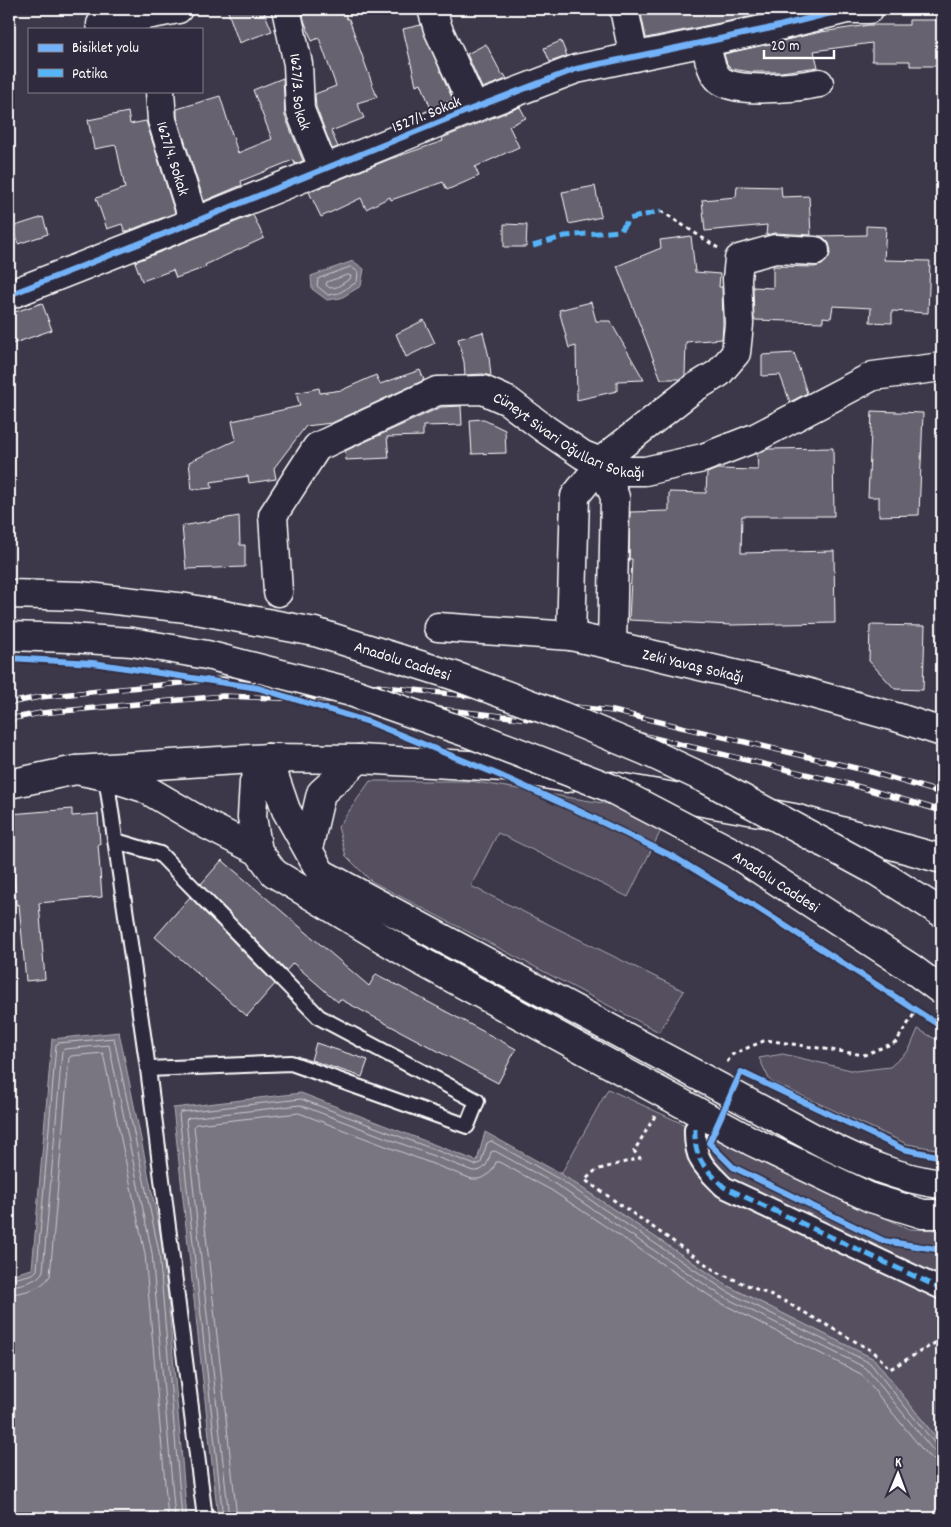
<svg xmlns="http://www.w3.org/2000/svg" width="951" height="1527" viewBox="0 0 951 1527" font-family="Dekko,sans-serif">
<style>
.green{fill:#555060;stroke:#aaa8b0}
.water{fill:#797682;stroke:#afadb4}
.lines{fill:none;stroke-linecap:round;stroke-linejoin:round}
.shore{stroke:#c9c8cd;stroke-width:1}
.building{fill:#666270;stroke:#fff}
.service-casing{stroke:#fff;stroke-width:18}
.pedestrian-casing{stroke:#fff;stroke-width:24}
.minor-casing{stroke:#fff;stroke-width:31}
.tertiary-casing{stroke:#fff;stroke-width:31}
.secondary-casing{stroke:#fff;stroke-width:31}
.trunk-casing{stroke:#fff;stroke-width:31}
.path{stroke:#fff;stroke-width:3;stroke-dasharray:4 4;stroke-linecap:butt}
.service{stroke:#2f2a3d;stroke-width:14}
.pedestrian{stroke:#2f2a3d;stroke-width:20}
.minor{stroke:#2f2a3d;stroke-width:28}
.tertiary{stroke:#2f2a3d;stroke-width:28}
.secondary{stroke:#2f2a3d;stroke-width:28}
.trunk{stroke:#2f2a3d;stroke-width:28}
.rail-casing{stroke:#fff;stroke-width:5.5}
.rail{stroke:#2f2a3d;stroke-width:4;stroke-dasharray:11;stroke-linecap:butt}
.trunk-bridge-casing{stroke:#fff;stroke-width:31;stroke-linecap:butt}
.trunk-bridge{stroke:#2f2a3d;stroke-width:28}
.quiet{stroke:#56b5f8;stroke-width:5;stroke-dasharray:10 5;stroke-linecap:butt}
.cycleway-casing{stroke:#2f2a3d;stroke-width:9}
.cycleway{stroke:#73b2f8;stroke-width:6}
.labels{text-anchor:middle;stroke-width:4;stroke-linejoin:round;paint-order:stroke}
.street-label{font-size:16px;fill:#fff;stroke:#2f2a3d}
</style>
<rect width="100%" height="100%" fill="#3c3749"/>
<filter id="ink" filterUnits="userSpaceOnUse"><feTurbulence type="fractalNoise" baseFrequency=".02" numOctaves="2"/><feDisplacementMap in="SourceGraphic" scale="10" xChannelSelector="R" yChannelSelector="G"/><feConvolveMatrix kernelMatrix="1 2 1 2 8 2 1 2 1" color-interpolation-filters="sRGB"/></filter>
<g filter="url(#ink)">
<path class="green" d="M370,781H470L669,814L628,897L498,833L471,886L684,991L659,1032L371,881L346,856L338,827Z
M918,1029L942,1043V1150L907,1144L770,1081L759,1058L783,1054L855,1071L890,1067L909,1050Z
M608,1089L909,1229L942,1230V1445L874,1359L728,1286L561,1174Z"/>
<path class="water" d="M353,261L364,269L361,286L341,298L327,300L312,289L311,276Z
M119,1032L164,1251L187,1518H9V1275L32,1269L52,1039Z
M301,1093L477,1161L485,1132L561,1174L728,1286L874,1359L942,1445V1518H218L173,1108Z"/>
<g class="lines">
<path class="shore" d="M351,267L358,272L357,282L339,293L328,295L317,286L318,279Z
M348,275L351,276L350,279L337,287L330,288L326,285L327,282Z
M9,1280L33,1274L37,1270L56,1045L58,1043L114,1038L159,1252L182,1518
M9,1286C20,1285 38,1282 43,1271L62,1051L64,1049L109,1045L152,1253L175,1518
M9,1294C23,1293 42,1289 50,1276L69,1058L71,1056L103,1053L145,1254L168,1518
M223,1518L179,1114L181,1112L301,1099L475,1165L481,1163L487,1143L491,1141L559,1179L726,1291L870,1363L936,1445L942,1447
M229,1518L186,1120L188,1118L300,1105L473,1171C486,1172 488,1162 491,1152L495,1151L555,1184L722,1296L866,1368L932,1449L937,1453L942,1454
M237,1518L194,1126L196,1124L299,1113L472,1179C484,1180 492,1174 496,1162H499L551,1190L719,1302L861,1374L926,1454L934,1460L942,1461"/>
</g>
<path class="building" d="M227,9H263L272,31L239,43Z
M302,9H343L347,19H349L377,97L357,103L364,118L331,131L338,147L332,149L316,107L315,94L336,86L319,38L312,41L304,20Z
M640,9H753L754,16L646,38Z
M909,20H942V66H910V61H872V43L814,51L818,67L781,72H751L732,69L727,64L724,54L821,32L869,25H909Z
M421,25L453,100L431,109L421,83L416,85L403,29Z
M561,41L567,56L550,62L544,48Z
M486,44L502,75L504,74L507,79L482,88L467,54Z
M283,78L285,116L303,161L295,164L293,160L241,181L242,185L204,201L177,117V109L220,96L238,153L272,139L253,90Z
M520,107L526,118L509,126L519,147L475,167L479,176L447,190L443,182L391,200L390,197L366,209L361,198L321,217L309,192L390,159L443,141L442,138Z
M128,112L130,124L146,121L175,213L125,232L122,224L107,229L96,198L125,188L116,145L94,149L88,120Z
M595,186L601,217L569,224L562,192Z
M737,186L781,187L782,197L809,196L811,235L775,233L766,235L767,225L705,231L702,200L736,197Z
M253,215L264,238L205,265L206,267L176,278L173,270L142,281L135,262Z
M43,217L48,234L18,244L12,227Z
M504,224L527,225L526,247H504Z
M866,226L886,227L884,260L930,261L928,313L892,311V323L870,322L871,308L833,306L831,318L823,317V322L754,320L753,287L773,288V266L814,267L822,265L828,259L831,251L829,243L824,238L818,236L866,235Z
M691,236L695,272L720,274L719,287H722L723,324L722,339L686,342L685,375L681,379H661L617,266L661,248L660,240Z
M591,302L596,321H610L644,380L617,381V391L577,400L576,346L569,348L559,310Z
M42,303L52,330L9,345V314Z
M424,320L435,343L406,357L396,334Z
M483,332L489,357L491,376L483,374L465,375L464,362L458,339Z
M794,353L807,393L790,402L780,375L762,376V355Z
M420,370L424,380L332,423L306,426L274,468L276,479L249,483L248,476L211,482L212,488L192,490L189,462L236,440L232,421L300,406L296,393L319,388L320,393L342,390L376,375L380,384Z
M461,406L462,425L423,426V436L387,437L389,458L346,460L345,451L441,407Z
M872,411L923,413L919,515L879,516V497H868Z
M482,419L505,430L506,453L472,454L470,420Z
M833,448L834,516H742L741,553L834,551L835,623L731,625L629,620L632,559H629L630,512L669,511V492L706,493L707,473L717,469L758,470L757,454L768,449Z
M239,516L240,545H245V567L186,569L182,526Z
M870,625L925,626L923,690L895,689L869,661Z
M72,809V816L98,814L100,844H98L102,897L39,903L45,979L26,981L19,904L16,905L10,814Z
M222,860L369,986L376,974L516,1049L498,1083L340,999L338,1002L293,963L286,971L201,884Z
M190,897L275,984L247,1016L155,937Z
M316,1043L368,1060L362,1077L311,1060Z"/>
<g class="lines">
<defs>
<path id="service" d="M106,776L148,1069L205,1518
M116,841L160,854L319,1017L477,1101L467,1126L291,1063L148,1069"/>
<path id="pedestrian" d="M695,1129C694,1160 704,1167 724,1187L942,1289"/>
<g id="minor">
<path id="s1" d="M286,9L298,64L300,110L324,170"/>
<path d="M432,9L438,29L474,108"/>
<path d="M624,9L634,57"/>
<path d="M101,24L178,9"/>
<path d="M706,42C708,54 710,69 718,78C731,95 799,87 819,83"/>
<path id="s2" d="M160,91L162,120L194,222"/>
<path d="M9,295L194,222L474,108L576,69L767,29L847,9H869"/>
<path d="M571,636L575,496L600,465"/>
<path d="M612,645L615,497L600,462L694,388L719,373L736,353L739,324L737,279L739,259L775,249L815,251"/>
</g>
<g id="tertiary">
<path id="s3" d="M278,592L273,515L317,447L437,391L483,390L508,401L545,429L583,455L623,471H645L703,458L757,437L873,376L942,367"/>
<path id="s4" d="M438,627L571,636L612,645L784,686L899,718L942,732"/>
<path d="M9,784L76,770L268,758"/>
</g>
<path id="secondary" d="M268,758L359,759L504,767L567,778
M612,786L794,818L942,859"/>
<path id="trunk" d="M268,758L286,810L321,873L825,1144C864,1163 899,1179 942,1184
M76,770L106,776L144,788L207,825L258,851L274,873L415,958L751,1141L871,1198L923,1214H942
M308,849L321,793L359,759
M258,851L252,817L254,782L268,758"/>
</defs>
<use href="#service" class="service-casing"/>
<use href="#pedestrian" class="pedestrian-casing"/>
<use href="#minor" class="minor-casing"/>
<use href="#tertiary" class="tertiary-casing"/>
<use href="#secondary" class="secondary-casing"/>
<use href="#trunk" class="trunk-casing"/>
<path class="path" d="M661,211L718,248
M727,1062L733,1054L766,1040L864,1055L896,1042L920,1005
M655,1116L634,1151L640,1158L596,1170L585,1180L717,1272L786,1302L874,1352L890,1369L942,1339
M942,1334L941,1355L942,1356"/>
<use href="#service" class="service"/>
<use href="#pedestrian" class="pedestrian"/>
<use href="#minor" class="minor"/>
<use href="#tertiary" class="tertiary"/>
<use href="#secondary" class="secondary"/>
<use href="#trunk" class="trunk"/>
<defs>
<path id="rail" d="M9,703L40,697L221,679L366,685L613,711L864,770L942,793
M9,719L41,713L223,696L364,701L612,728L856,786L942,811"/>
</defs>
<use href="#rail" class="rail-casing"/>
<use href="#rail" class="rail"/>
<defs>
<g id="trunk-bridge">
<path id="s5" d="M9,594L80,596L186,608L315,632L455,676L562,716L646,751L708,780L876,871L942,913"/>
<path id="s6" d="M9,636L70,638L132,642L207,655L351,692L468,733L608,787L734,853L911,968L942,991"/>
</g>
</defs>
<use href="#trunk-bridge" class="trunk-bridge-casing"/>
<use href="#trunk-bridge" class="trunk-bridge"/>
<path class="quiet" d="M533,246L565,236L620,231L629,219L661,211
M695,1129C694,1160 704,1167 724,1187L942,1289"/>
<defs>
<path id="cycleway" d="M9,295L194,222L474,108L576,69L767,29L847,9H869
M9,658L93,663L258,688L369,722L499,775L581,812L674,857L756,907L942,1027
M942,1157L903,1149L741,1072L709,1143L733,1167L884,1241L942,1250"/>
</defs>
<use href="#cycleway" class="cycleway-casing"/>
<use href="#cycleway" class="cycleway"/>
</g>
</g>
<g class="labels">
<g class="street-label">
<text dy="6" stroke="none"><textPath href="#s1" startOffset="84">1627/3. Sokak</textPath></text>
<text transform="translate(426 113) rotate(-22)" y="6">1527/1. Sokak</text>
<text dy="6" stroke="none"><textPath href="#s2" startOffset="69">1627/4. Sokak</textPath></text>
<text dy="6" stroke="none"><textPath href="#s3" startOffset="435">Cüneyt Sivari Oğulları Sokağı</textPath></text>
<text dy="6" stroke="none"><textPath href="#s5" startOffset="401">Anadolu Caddesi</textPath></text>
<text dy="6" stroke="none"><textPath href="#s4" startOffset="259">Zeki Yavaş Sokağı</textPath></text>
<text dy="6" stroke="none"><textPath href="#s6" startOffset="815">Anadolu Caddesi</textPath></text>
</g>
</g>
<rect width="951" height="1527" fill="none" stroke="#2f2a3d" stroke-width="30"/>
<rect x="15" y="15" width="921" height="1497" fill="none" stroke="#fff" stroke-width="2" filter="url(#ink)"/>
<rect x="28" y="28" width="175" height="65" fill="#2f2a3d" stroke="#827f8b"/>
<rect x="38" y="44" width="25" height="8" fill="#73b2f8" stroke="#827f8b"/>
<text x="72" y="52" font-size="15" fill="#ffffff">Bisiklet yolu</text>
<rect x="38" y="69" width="25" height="8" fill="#56b5f8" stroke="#827f8b"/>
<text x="72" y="78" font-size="15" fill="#ffffff">Patika</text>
<g transform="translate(898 1474) rotate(1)" stroke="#2f2a3d" stroke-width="4" paint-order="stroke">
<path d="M0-4L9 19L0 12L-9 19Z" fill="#ffffff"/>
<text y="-8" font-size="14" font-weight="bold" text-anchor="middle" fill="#ffffff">K</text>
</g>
<path d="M764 50v8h70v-8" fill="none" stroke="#ffffff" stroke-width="2.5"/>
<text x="771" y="50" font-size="15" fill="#ffffff" stroke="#2f2a3d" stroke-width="4" paint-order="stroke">20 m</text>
</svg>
